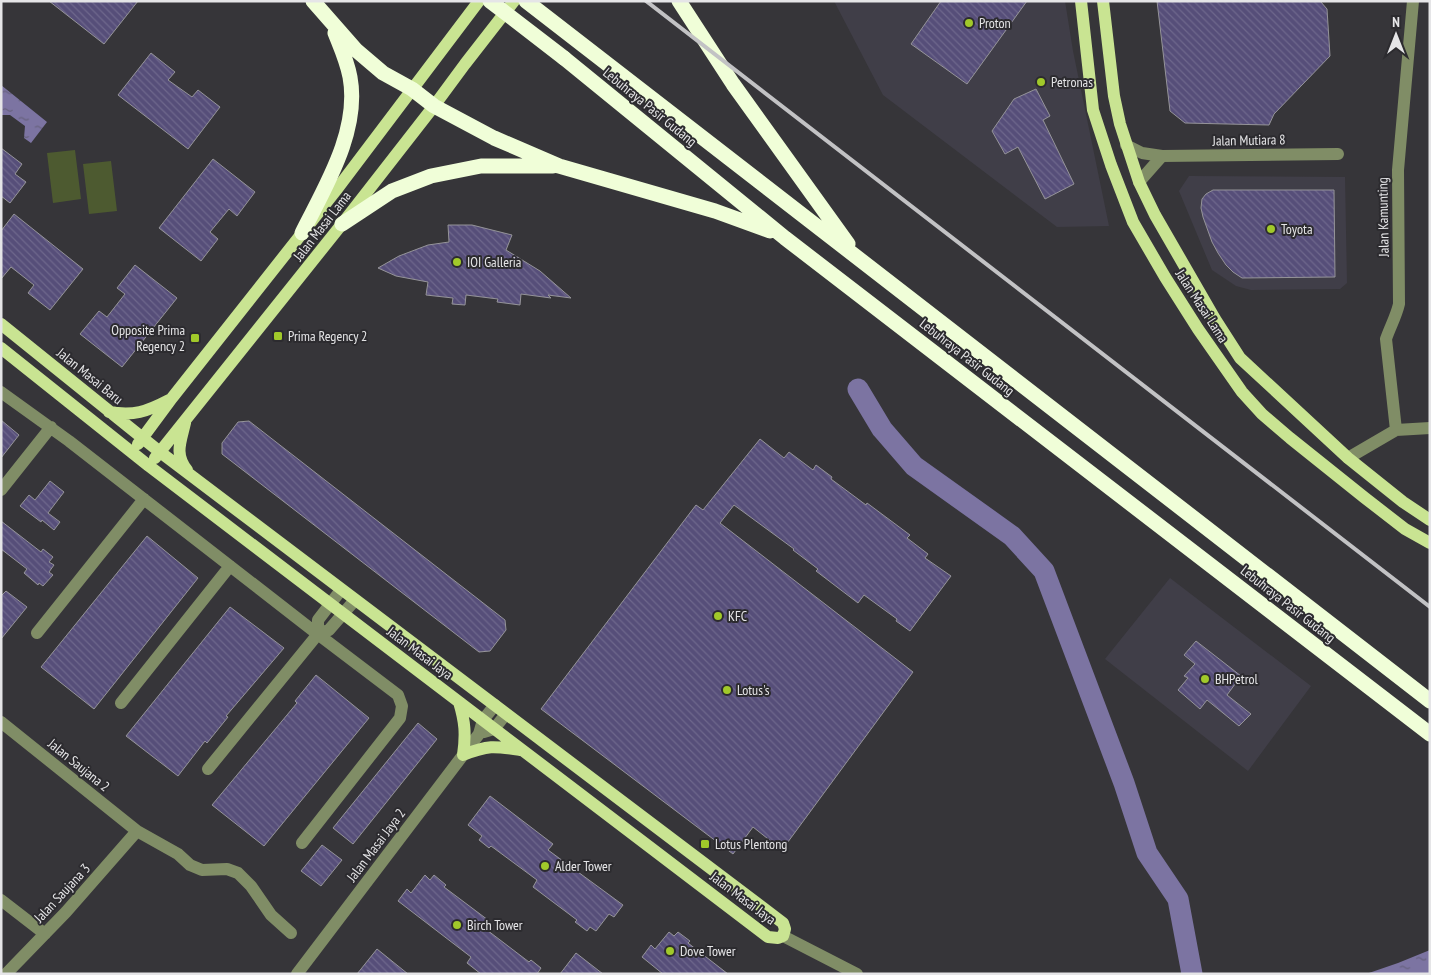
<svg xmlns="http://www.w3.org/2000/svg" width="1431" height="975" viewBox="0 0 1431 975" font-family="'PT Sans Narrow',sans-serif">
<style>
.built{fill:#403e48}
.pitch{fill:#4d5a30}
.water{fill:url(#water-ripples)}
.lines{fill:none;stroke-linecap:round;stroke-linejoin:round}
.river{stroke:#7c74a2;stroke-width:21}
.building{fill:url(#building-back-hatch);stroke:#959499}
.minor{stroke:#808d66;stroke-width:12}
.major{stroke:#c9e492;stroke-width:12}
.highway{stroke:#f0fed8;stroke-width:15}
.rail{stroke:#c2c2c4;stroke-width:4}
.highway-bridge{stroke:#f0fed8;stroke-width:15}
.poi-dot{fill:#a1c92a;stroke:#2c2b2f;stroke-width:2}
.labels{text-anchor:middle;stroke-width:4;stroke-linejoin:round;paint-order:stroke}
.poi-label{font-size:14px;fill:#e5e5e7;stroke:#2c2b2f;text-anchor:start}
.street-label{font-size:14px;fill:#e5e5e7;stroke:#2c2b2f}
</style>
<defs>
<pattern id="water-ripples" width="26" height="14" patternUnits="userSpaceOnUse" patternTransform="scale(1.25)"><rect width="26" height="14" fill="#7c74a2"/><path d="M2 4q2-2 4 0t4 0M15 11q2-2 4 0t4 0" fill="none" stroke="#66617d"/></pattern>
<pattern id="building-back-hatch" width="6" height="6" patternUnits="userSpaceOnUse" patternTransform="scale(1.25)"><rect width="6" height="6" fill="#564e79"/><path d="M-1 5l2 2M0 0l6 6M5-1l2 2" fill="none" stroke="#6e678c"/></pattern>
</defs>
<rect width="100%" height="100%" fill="#363539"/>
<path class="built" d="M834,1H1065L1073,51L1109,226L1057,227L883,95Z
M1189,176L1345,177L1347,283L1340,289L1251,290L1236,286L1212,270L1179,191Z
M1170,578L1311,686L1248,771L1105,659Z"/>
<path class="pitch" d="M75,150L81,199L53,203L47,153Z
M111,161L117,211L89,214L83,164Z"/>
<path class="water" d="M1,85L47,122L31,143L24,138L25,126L10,115H1Z
M1430,950V974H1366L1398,963Z"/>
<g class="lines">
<path class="river" d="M858,389L882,429L914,466L1012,536L1044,571L1124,783L1147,853L1178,899L1192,974"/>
</g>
<path class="building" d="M49,1H138L104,44Z
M941,1H1027L967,84L911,44Z
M1157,1H1320L1327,9L1330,56L1274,114L1269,125L1185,123L1170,111Z
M151,53L175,72L168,80L192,97L198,90L220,107L188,149L118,95Z
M1036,89L1050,116L1043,120L1074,184L1045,199L1018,147L1005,154L992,131L1014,99Z
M1,148L22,164L15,174L26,182L10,203L1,196Z
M213,159L255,192L237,216L229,209L210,232L218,239L201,261L159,228Z
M1213,190H1334L1335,277L1242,278L1233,272L1226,265L1218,253L1212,242L1203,217L1201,208L1202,199L1206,194Z
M14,214L83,269L50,310L28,293L34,285L11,267L1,279V231Z
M448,225H472L512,235L506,250L540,271L571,298L548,295L551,298L521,294L520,305L497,302L498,299L466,295L465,305L452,304L453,298L426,295L428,282L396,276L378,268L399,256L428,245L449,242Z
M135,265L177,298L122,367L80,334L99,311L107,317L125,294L117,288Z
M1,420L19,435L1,458Z
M249,421L505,620L506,630L490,651L479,652L222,454V443L238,422Z
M760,439L784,458L789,452L813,470L816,465L832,477L831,479L866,505L867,503L910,535L907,538L928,554L925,558L951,576L910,631L896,621L897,619L864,595L858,603L816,571L818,569L793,550L794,549L734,505L720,523L913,672L782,850L753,827L733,854L541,709L696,505L703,510Z
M50,481L64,492L48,513L60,522L54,530L42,520L41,522L20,506L29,495L35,500Z
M1,521L41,552L43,549L53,557L49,562L54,565L49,572L53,575L43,586L39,583L38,585L24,573L27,569L1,549Z
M147,536L198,578L94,709L41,667Z
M6,591L27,607L1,639V596Z
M230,607L284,648L226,716L228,717L207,743L205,741L178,776L126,736Z
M1196,641L1241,676L1227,695L1251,714L1239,726L1207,700L1200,709L1178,690L1188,678L1184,676L1195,664L1184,655Z
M316,675L369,718L264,846L212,805L297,703L295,701Z
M418,723L437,739L353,844L333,828Z
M490,796L553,844L548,850L623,905L614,917L609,914L596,931L590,927L587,931L575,922L577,920L533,887L537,880L491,846L489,848L479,840L482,836L468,825Z
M322,845L342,860L321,886L301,871Z
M425,875L430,880L434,875L446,885L444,887L488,920L483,927L529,962L531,960L541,968L537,974H481L467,963L471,957L398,901L407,889L411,893Z
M669,932L674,936L678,932L690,941L688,943L728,974H663L642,957L651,945L655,949Z
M377,949L408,974H357Z
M576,953L603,974H560Z"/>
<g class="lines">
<path class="minor" d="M1126,145L1142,153L1162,156L1338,154
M1139,182L1162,156
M1,392L69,441L311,629L398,695L402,706L400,718L302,843
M1396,430L1386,339C1390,327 1396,317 1399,304L1398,170L1413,1
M1348,458L1396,430L1430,428
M1,490L51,427
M37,633L144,499
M318,634V620L341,590
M121,703L230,566
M1,722L137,831L178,854L190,865L202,870L227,869L238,873L251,886L271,915L291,933
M484,732L494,729L506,714
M208,769L318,634L329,630L355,600
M1,900L45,934
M783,936L857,974
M6,974L66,912L137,831
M297,974L479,734L483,720L495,705"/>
<path class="major" d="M1081,1L1093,110L1111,165L1133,222L1165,277L1198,329L1242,392L1262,414L1290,438L1365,498L1405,529L1430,543
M1103,1L1114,96L1120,124L1139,182L1155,215L1215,319L1240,358L1348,458L1403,502L1430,520
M1,324L160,452L783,923L785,929L783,936L778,938L768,937L149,466L1,348
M109,412C134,416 146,412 169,400
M185,423C181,441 174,454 187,470
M138,444L172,398L337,189L479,1
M155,458L342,224L434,106L465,64L514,1
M459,702C465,722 466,734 463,755C488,745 494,746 520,750"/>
<path class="highway" d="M313,1L356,50L383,73L412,89L434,106L494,138L559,166L715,211L770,231
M526,1L1430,701
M679,1L733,84L848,244
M564,58L785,238L1430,734
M342,224L392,191L431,176L481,166H553
M302,233C325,187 360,131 350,77C347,61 341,48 335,33"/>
<path class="rail" d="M646,1L1430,607"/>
<path class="highway-bridge" d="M490,1L564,58"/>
</g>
<g class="poi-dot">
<circle cx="969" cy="23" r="5"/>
<circle cx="1041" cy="82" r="5"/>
<circle cx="1271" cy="229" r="5"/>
<circle cx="457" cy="262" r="5"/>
<rect x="273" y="331" width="10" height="10" rx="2.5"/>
<rect x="190" y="333" width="10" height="10" rx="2.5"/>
<circle cx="718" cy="616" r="5"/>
<circle cx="1205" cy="679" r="5"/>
<circle cx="727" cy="690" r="5"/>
<rect x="700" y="839" width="10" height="10" rx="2.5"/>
<circle cx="545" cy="866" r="5"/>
<circle cx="457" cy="925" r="5"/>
<circle cx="670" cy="951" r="5"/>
</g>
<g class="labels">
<g class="poi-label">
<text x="979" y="28">Proton</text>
<text x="1051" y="87">Petronas</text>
<text x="1281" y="234">Toyota</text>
<text x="467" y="267">IOI Galleria</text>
<text x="185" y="335" text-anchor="end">Opposite Prima<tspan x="185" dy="16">Regency 2</tspan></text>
<text x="288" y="341">Prima Regency 2</text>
<text x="728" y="621">KFC</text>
<text x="1215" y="684">BHPetrol</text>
<text x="737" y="695">Lotus's</text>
<text x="715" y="849">Lotus Plentong</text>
<text x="555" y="871">Alder Tower</text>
<text x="467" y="930">Birch Tower</text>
<text x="680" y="956">Dove Tower</text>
</g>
<g class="street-label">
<text transform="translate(650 107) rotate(39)" y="5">Lebuhraya Pasir Gudang</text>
<text transform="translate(1249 140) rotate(-1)" y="5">Jalan Mutiara 8</text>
<text transform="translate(1383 217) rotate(-91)" y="5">Jalan Kamunting</text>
<text transform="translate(322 226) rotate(-52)" y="5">Jalan Masai Lama</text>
<text transform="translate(1202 306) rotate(57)" y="5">Jalan Masai Lama</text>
<text transform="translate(967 357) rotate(38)" y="5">Lebuhraya Pasir Gudang</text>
<text transform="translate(90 376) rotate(39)" y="5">Jalan Masai Baru</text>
<text transform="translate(1288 604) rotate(38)" y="5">Lebuhraya Pasir Gudang</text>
<text transform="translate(420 653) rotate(37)" y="5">Jalan Masai Jaya</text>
<text transform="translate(79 765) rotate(39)" y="5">Jalan Saujana 2</text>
<text transform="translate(376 845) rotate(-53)" y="5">Jalan Masai Jaya 2</text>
<text transform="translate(62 893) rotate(-47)" y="5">Jalan Saujana 3</text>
<text transform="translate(743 898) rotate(37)" y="5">Jalan Masai Jaya</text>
</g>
</g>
<rect width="1431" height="975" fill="none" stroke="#e5e5e7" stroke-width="5"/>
<g transform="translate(1396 35)" stroke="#2c2b2f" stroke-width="4" paint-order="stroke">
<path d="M0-4L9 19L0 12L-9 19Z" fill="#e5e5e7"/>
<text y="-8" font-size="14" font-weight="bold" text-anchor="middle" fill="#e5e5e7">N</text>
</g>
</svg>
